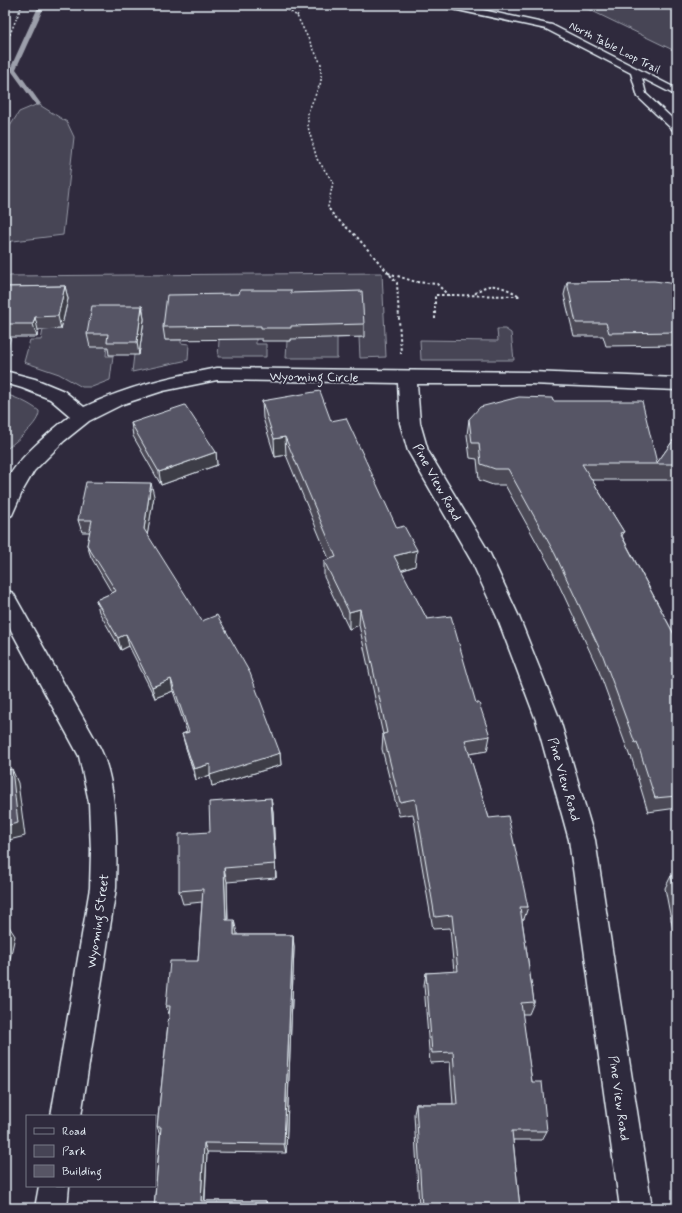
<svg xmlns="http://www.w3.org/2000/svg" width="682" height="1213" viewBox="0 0 682 1213" font-family="Mynerve,sans-serif">
<style>
.green{fill:#464455;stroke:#979aa6}
.lines{fill:none;stroke-linecap:round;stroke-linejoin:round}
.stream{fill:#9c9fab;fill-rule:evenodd}
.lane-casing{stroke:#e8f1f8;stroke-width:3}
.street-casing{stroke:#e8f1f8;stroke-width:3}
.path-far1{stroke:#e8f1f8;stroke-width:1.5;stroke-dasharray:2 2;stroke-linecap:butt}
.path{stroke:#e8f1f8;stroke-width:2;stroke-dasharray:2.5 2.5;stroke-linecap:butt}
.lane{fill:#2f2a3d;fill-rule:evenodd}
.street{fill:#2f2a3d;fill-rule:evenodd}
.wall{fill:#4b4957;stroke:#e8f1f8}
.shaded-wall{fill:#3d3c47;stroke:#e8f1f8}
.building{fill:#575565;stroke:#e8f1f8}
.labels{text-anchor:middle;stroke-width:4;stroke-linejoin:round;paint-order:stroke}
.far-street-label{font-size:11px;fill:#e8f1f8;stroke:#2f2a3d}
.street-label{font-size:13px;fill:#e8f1f8;stroke:#2f2a3d}
</style>
<rect width="100%" height="100%" fill="#2f2a3d"/>
<filter id="ink" filterUnits="userSpaceOnUse"><feTurbulence type="fractalNoise" baseFrequency=".025" numOctaves="2"/><feDisplacementMap in="SourceGraphic" scale="8" xChannelSelector="R" yChannelSelector="G"/><feConvolveMatrix kernelMatrix="1 2 1 2 8 2 1 2 1" color-interpolation-filters="sRGB"/></filter>
<g filter="url(#ink)">
<path class="green" d="M578,5H677V52L590,10Z
M38,104L67,122L74,137L63,235L5,242V134L19,112Z
M382,273L386,357L360,358L359,337H364L337,338V358H286L287,341H291L292,303L256,335V344H266V357H218L221,307L165,340H181V343L189,344L188,360L132,372L134,355L139,354L144,320L142,319L144,308H122L107,347L106,356H113L110,380L92,387H82L59,374L24,362L30,340H41L43,330L61,329L67,299L8,337H11L5,358V276Z
M497,329H505L511,333L514,360H421L420,340L498,341Z
M5,394C17,398 29,403 39,411C40,423 17,440 8,448L5,447Z"/>
<g class="lines">
<path class="stream" d="M39,5H45L16,69L41,104L38,106L36,105L10,69Z"/>
<defs>
<path id="lane" d="M444,5H460L552,25L677,89V96L642,78L646,94L677,123V131L673,130L638,97L631,73L546,29L448,8Z"/>
<path id="street" d="M217,368L531,372L677,378V390L531,384H417L420,423L428,451L490,554L519,617L560,720L595,840L652,1208H620L569,840L536,720L497,617L472,562L408,451L400,423L398,383L217,380L163,391L123,404L89,421L64,441L34,471L23,490L12,515L5,518C5,508 3,495 5,486C11,463 51,431 70,416L50,399L22,388L5,383V371L35,379L64,391L84,407C130,386 168,377 217,368Z
M5,590L13,593L100,748C118,785 117,847 116,888L81,1116H51L90,888L91,851L89,802L79,756L5,619Z
M39,1186H69L67,1208H35Z"/>
</defs>
<use href="#lane" class="lane-casing"/>
<use href="#street" class="street-casing"/>
<path class="path-far1" d="M281,5L297,16L321,64V82L308,112V127L317,159L333,182L328,207L330,210
M297,16L302,5
M5,46L22,5"/>
<path class="path" d="M329,209L334,216L356,236L397,283L401,354
M388,273L416,282L437,284L448,295L520,296C504,287 488,279 474,295
M435,319V295H447"/>
<use href="#lane" class="lane"/>
<use href="#street" class="street"/>
</g>
<path class="wall" d="M567,282L677,284V345L606,346L603,336H574L564,295Z
M65,286L68,299L61,329L38,330L37,337H7V336H5V287Z
M292,293L364,324V337L291,339V341H262V339L165,340L163,327Z
M142,306L144,319L139,355H109L108,347H90L87,334Z
M262,401L331,421L415,566L401,571L427,619L476,703L490,736L487,751L469,754L489,818L528,907L524,919L522,920L534,1002L529,1014H522L532,1082L547,1131L542,1140H513L520,1208H419L414,1114L416,1104H453L450,1062L430,1063L424,985L426,973L454,972L450,928L433,929L413,814L399,816L382,749L383,735L359,625L349,629L324,577V561L329,559L286,455L275,457L263,418Z
M553,401L657,463L677,435V480H592L624,532L622,536L677,640V809V808L648,812L631,756L630,757L599,671L552,570L505,485H493L479,480L477,459L470,458L467,435L469,419Z
M131,423L216,452L217,465L161,485L133,436Z
M154,496L147,535L280,753L281,765L212,786L210,775L196,780L185,745L182,734L187,732L173,691L155,698L129,646L121,650L99,612L96,600L112,593L91,557L87,545L90,532H82L78,520Z
M271,798L273,812L276,878L227,882L228,920L237,933L236,935H293L294,948L286,1153L207,1152L205,1201H266L268,1208H154L160,1134L157,1127L169,1014L166,1006L198,961L202,902L183,904L179,891L210,832Z
M671,876H677V951L665,888Z"/>
<path class="shaded-wall" d="M65,286L68,299L61,329L58,316Z
M142,306L144,319L139,355L137,342Z
M35,317L38,330L37,337L33,324Z
M285,437L286,455L275,457L274,439Z
M216,452L217,465L161,485L159,472Z
M151,483L154,496L146,542L144,529Z
M417,550L415,566L393,573L394,556Z
M360,609L359,625L349,629V612Z
M126,634L129,646L121,650L118,638Z
M171,679L173,691L155,698L152,687Z
M280,753L281,765L212,786L210,775L196,780L194,769L210,764Z
M12,769L18,783L25,836L5,841V826Z
M271,798L273,812L276,878L275,864Z
M224,868L227,882L228,933L226,920Z
M234,920L237,933L236,948L234,935Z
M8,925L15,936L5,982V939Z
M293,935L294,948L286,1153L284,1144Z
M204,1143L207,1152L204,1208L201,1201Z
M266,1201L268,1208H266Z"/>
<path class="building" d="M654,281L677,284V332L609,333L606,323H576L567,282Z
M65,286L58,316L35,317L33,324H5V287Z
M240,290H291V293L362,291L364,324L291,326V328H261V326L163,327L167,295L239,294Z
M92,306H142L137,342H107L108,334H87Z
M320,391L331,421L346,418L397,528L404,526L417,550L394,556L427,619L451,616L476,703H479L490,736L465,740L489,818L508,816L528,907H520L534,1002L521,1003L532,1082H542L547,1131H512L520,1208H422L416,1104H457L453,1052L432,1053L426,973L458,971L452,915L435,917L415,799L400,802L383,734L387,733L360,609L349,612L324,561L336,557L285,437L274,439L262,401Z
M519,397L552,398L553,401H642L657,463L677,435V464H582L624,532L620,533L677,640V796L655,798L637,742L635,743L603,656L555,554L508,469H495L481,464L479,443H472L469,419L480,407Z
M185,405L216,452L159,472L131,423Z
M86,482L151,483L144,529L202,621L217,615L250,673L280,753L210,775V764L194,769L182,734L189,732L171,679L152,687L126,634L118,638L96,600L116,591L87,545L92,520H78Z
M12,769L18,823L5,826V771Z
M271,798L275,864L224,868L226,920H234V935H293L284,1144L204,1143L201,1201H266V1208H154L161,1127H157L170,1006H166L170,961H198L203,889L179,891V834L210,832L209,802Z
M671,876H677V903Z
M5,925H8L5,939Z"/>
</g>
<g class="labels">
<g class="far-street-label">
<text transform="translate(615 47) rotate(27)" y="4">North Table Loop Trail</text>
</g>
<g class="street-label">
<text transform="translate(314 376) rotate(1)" y="5">Wyoming Circle</text>
<text transform="translate(438 482) rotate(61)" y="5">Pine View Road</text>
<text transform="translate(565 779) rotate(74)" y="5">Pine View Road</text>
<text transform="translate(97 921) rotate(-82)" y="5">Wyoming Street</text>
<text transform="translate(620 1098) rotate(82)" y="5">Pine View Road</text>
</g>
</g>
<rect width="682" height="1213" fill="none" stroke="#2f2a3d" stroke-width="20"/>
<rect x="10" y="10" width="662" height="1193" fill="none" stroke="#e8f1f8" stroke-width="1.5" filter="url(#ink)"/>
<rect x="26" y="1115" width="130" height="72" fill="#2f2a3d" stroke="#797a88"/>
<rect x="34" y="1128" width="20" height="6" fill="#2f2a3d" stroke="#797a88"/>
<text x="62" y="1135" font-size="12" fill="#e8f1f8">Road</text>
<rect x="34" y="1145" width="20" height="12" fill="#464455" stroke="#797a88"/>
<text x="62" y="1155" font-size="12" fill="#e8f1f8">Park</text>
<rect x="34" y="1165" width="20" height="12" fill="#575565" stroke="#797a88"/>
<text x="62" y="1175" font-size="12" fill="#e8f1f8">Building</text>
</svg>
